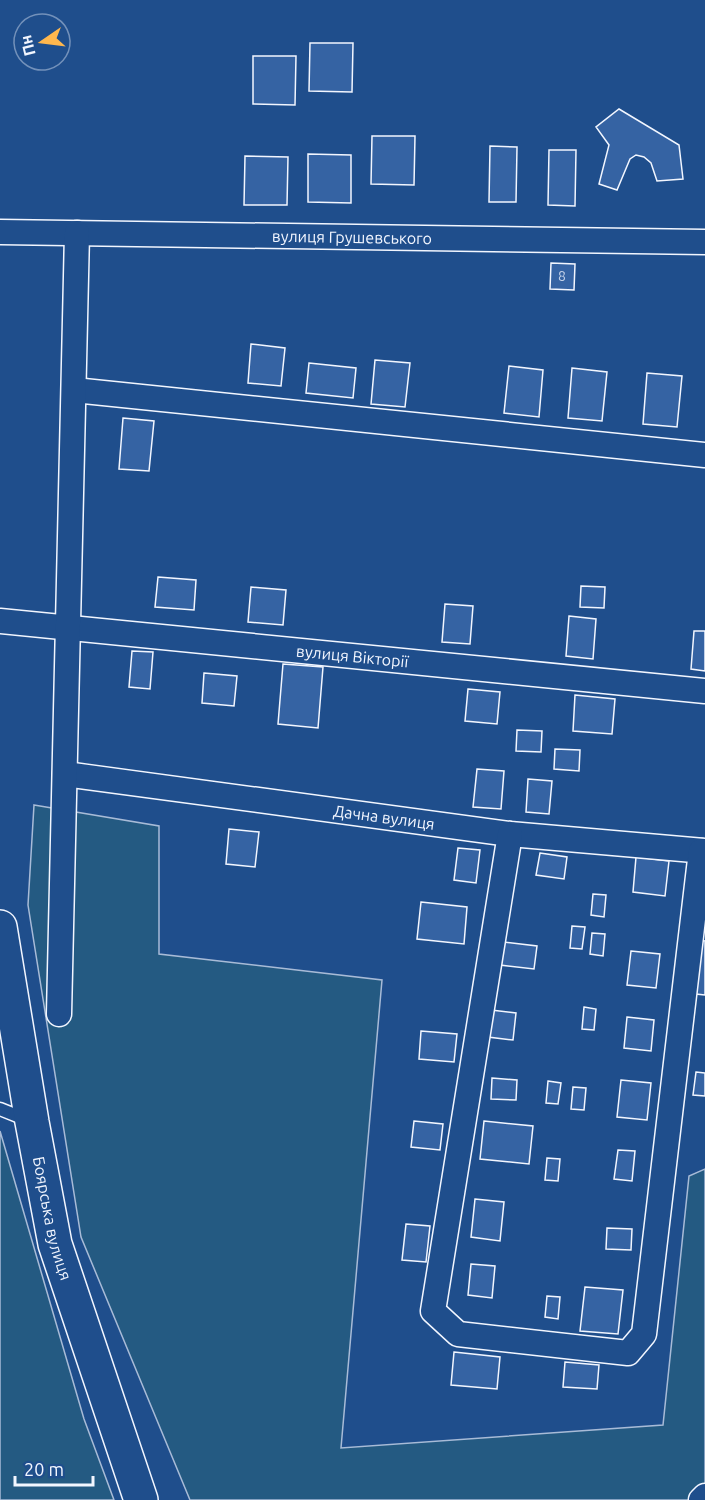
<svg xmlns="http://www.w3.org/2000/svg" width="705" height="1500" viewBox="0 0 705 1500" font-family="Ubuntu,sans-serif">
<style>
.green{fill:#245a82;stroke:#a8bbd7;stroke-width:1.5}
.building{fill:#3563a3;stroke:#f2f6ff;stroke-width:1.5}
.lines{fill:none;stroke-linecap:round;stroke-linejoin:round}
.lane-casing{stroke:#f2f6ff;stroke-width:15}
.street-casing{stroke:#f2f6ff;stroke-width:27}
.secondary-casing{stroke:#f2f6ff;stroke-width:36}
.lane{stroke:#1f4e8c;stroke-width:12}
.street{stroke:#1f4e8c;stroke-width:24}
.secondary{stroke:#1f4e8c;stroke-width:33}
.labels{text-anchor:middle;stroke-width:4.5;stroke-linejoin:round;paint-order:stroke}
.number-label{font-size:14px;fill:#c3d1e8}
.street-label{font-size:16px;fill:#f2f6ff;stroke:#1f4e8c}
</style>
<rect width="100%" height="100%" fill="#1f4e8c"/>
<path class="green" d="M34,805L159,826V954L382,980L341,1448L663,1425L689,1176L705,1169V1500H190L81,1237L28,905Z
M0,1131L84,1419L114,1500H0Z"/>
<path class="building" d="M310,43H353L352,92L309,91Z
M253,56H296L295,105L253,104Z
M619,109L679,145L683,179L657,181L651,163L644,157L636,155L630,159L617,190L599,184L609,145L596,127Z
M372,136H415L414,185L371,184Z
M490,146L517,147L516,202H489Z
M549,150H576L575,206L548,205Z
M308,154L351,155V203L308,202Z
M245,156L288,157L287,205H244Z
M551,263L575,264L574,290L550,289Z
M251,344L285,348L281,386L248,383Z
M375,360L410,363L405,407L371,404Z
M309,363L356,368L353,398L306,393Z
M509,366L543,370L539,417L504,413Z
M572,368L607,372L602,421L568,418Z
M647,373L682,376L677,427L643,424Z
M123,418L154,421L149,471L119,469Z
M158,577L196,580L194,610L155,607Z
M581,586L605,587L604,608L580,607Z
M251,587L286,590L283,625L248,622Z
M445,604L473,606L470,644L442,642Z
M569,616L596,619L593,659L566,656Z
M694,631H705V671L691,669Z
M132,651L153,652L150,689L129,687Z
M283,664L323,667L318,728L278,724Z
M204,673L237,676L234,706L202,703Z
M468,689L500,692L497,724L465,721Z
M575,695L615,699L612,734L573,731Z
M517,730L542,731L541,752L516,751Z
M555,749L580,750L579,771L554,769Z
M477,769L504,771L501,809L473,807Z
M528,779L552,781L549,814L526,812Z
M229,829L259,832L255,867L226,864Z
M458,848L480,850L476,883L454,880Z
M540,853L567,857L564,879L536,875Z
M636,857L669,861L665,896L633,892Z
M593,894L606,895L604,917L591,915Z
M421,902L467,907L464,944L417,939Z
M572,926L585,927L582,949L570,948Z
M592,933L605,934L603,956L590,954Z
M701,940L705,941V995L696,994Z
M503,942L537,946L534,969L500,965Z
M631,951L660,954L656,988L627,985Z
M584,1007L596,1009L594,1030L582,1029Z
M491,1010L516,1013L513,1040L488,1037Z
M627,1017L654,1020L651,1051L624,1048Z
M421,1031L457,1034L454,1062L419,1059Z
M696,1072L705,1073V1096L693,1095Z
M492,1078L517,1080L516,1100L491,1099Z
M621,1080L651,1083L647,1120L617,1117Z
M548,1081L561,1083L558,1104L546,1103Z
M573,1087L586,1088L584,1110L571,1109Z
M414,1121L443,1124L440,1150L411,1147Z
M484,1121L533,1126L529,1164L480,1159Z
M618,1150L635,1151L632,1181L614,1179Z
M547,1158L560,1159L558,1181L545,1180Z
M475,1199L504,1202L500,1241L471,1237Z
M406,1224L430,1226L426,1262L402,1260Z
M607,1228L632,1229L631,1250L606,1249Z
M471,1264L495,1266L492,1298L468,1295Z
M585,1287L623,1290L618,1334L580,1331Z
M547,1296L560,1297L558,1319L545,1317Z
M454,1352L500,1357L497,1389L451,1385Z
M565,1362L599,1365L597,1389L563,1387Z"/>
<g class="lines">
<defs>
<path id="lane" d="M0,1109L30,1121"/>
<g id="street">
<path id="s1" d="M0,232L705,242"/>
<path d="M74,390L705,455"/>
<path id="s2" d="M0,621L705,691"/>
<path id="s3" d="M65,774L510,834L705,851"/>
<path d="M510,834L433,1311L458,1334L628,1353L644,1334L701,851"/>
<path d="M59,1014L77,233"/>
<path d="M701,1500L705,1496"/>
</g>
<g id="secondary">
<path id="s4" d="M0,927L32,1122L55,1244L141,1500"/>
</g>
</defs>
<use href="#lane" class="lane-casing"/>
<use href="#street" class="street-casing"/>
<use href="#secondary" class="secondary-casing"/>
<use href="#lane" class="lane"/>
<use href="#street" class="street"/>
<use href="#secondary" class="secondary"/>
</g>
<g class="labels">
<g class="number-label">
<text x="562" y="281">8</text>
</g>
<g class="street-label">
<text dy="6" stroke="none"><textPath href="#s1" startOffset="352">вулиця Грушевського</textPath></text>
<text dy="6" stroke="none"><textPath href="#s2" startOffset="354">вулиця Вікторії</textPath></text>
<text dy="6" stroke="none"><textPath href="#s3" startOffset="322">Дачна вулиця</textPath></text>
<text dy="6" stroke="none"><textPath href="#s4" startOffset="296">Боярська вулиця</textPath></text>
</g>
</g>
<g transform="translate(42 42) rotate(256)"><circle r="28" fill="#1f4e8c" stroke="#7391ba" stroke-width="1.5"/>
<path d="M0-4.5L10 22L0 15L-10 22Z" fill="#ffb74d"/>
<text y="-9" font-size="16" font-weight="bold" text-anchor="middle" fill="#f2f6ff">Пн</text>
</g>
<path d="M15 1476v9h78v-9" fill="none" stroke="#f2f6ff" stroke-width="3"/>
<text x="24" y="1476" font-size="18" fill="#f2f6ff" stroke="#1f4e8c" stroke-width="4.5" paint-order="stroke">20 m</text>
</svg>
